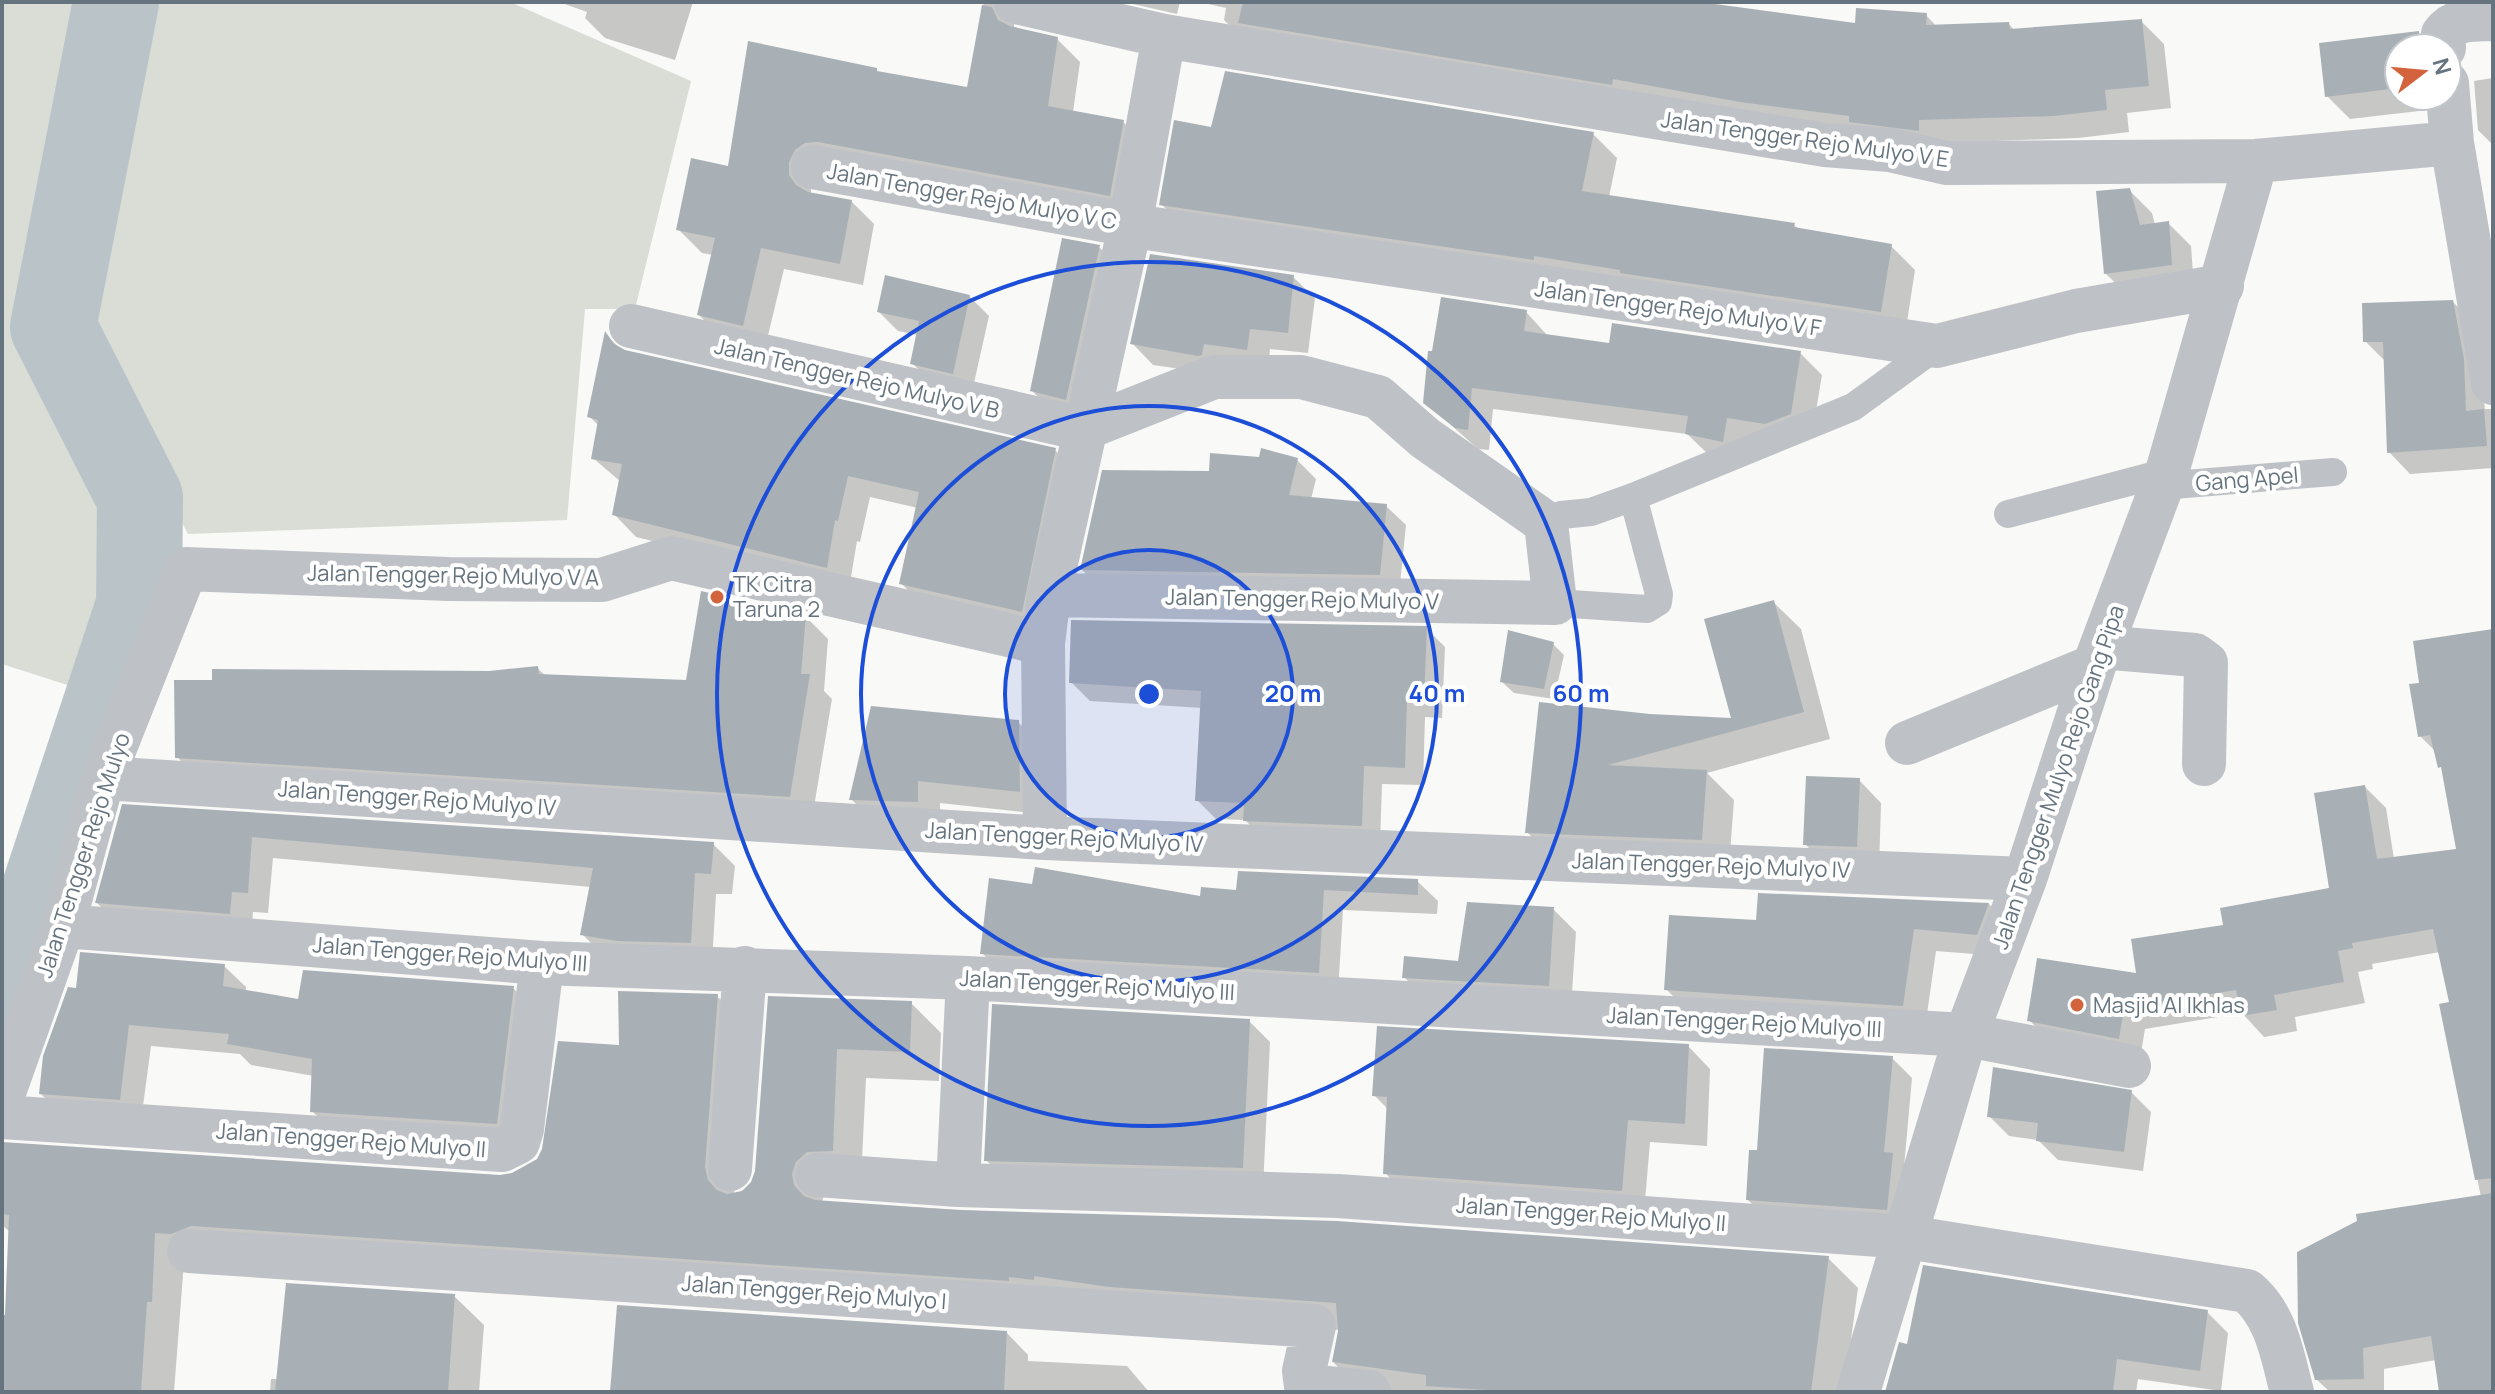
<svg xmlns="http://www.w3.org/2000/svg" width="2495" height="1394" viewBox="0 0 2495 1394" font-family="Manrope,sans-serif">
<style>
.green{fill:#d9ddd6}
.shadow{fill:#0003}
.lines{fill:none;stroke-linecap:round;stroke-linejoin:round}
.river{stroke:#bac4c8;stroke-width:86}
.building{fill:#a9b0b5}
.lane{stroke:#bec2c6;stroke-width:28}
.street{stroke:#bec2c6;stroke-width:44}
.ring{fill:none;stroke:#1d4ed8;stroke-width:4}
.poi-dot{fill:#d3633d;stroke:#fff;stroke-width:3}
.labels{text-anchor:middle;stroke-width:8;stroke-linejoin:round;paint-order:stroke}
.street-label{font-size:22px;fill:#66747f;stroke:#fff}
.poi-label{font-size:22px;fill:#66747f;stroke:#fff;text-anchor:start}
.centre{fill:#1d4ed8;stroke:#fff;stroke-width:4}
.ring-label{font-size:24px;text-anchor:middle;font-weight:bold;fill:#1d4ed8;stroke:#fff;stroke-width:8;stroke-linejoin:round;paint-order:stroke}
</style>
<rect width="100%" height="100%" fill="#f9f9f7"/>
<path class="green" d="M2,2H95L32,333L110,481L118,602L83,690L2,664Z
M151,2H510L691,81L635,309H585L567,520L188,534L85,337Z"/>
<path class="shadow" d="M559,2H693L675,60L605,38L585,18L587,12Z
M984,2H1030L1014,19V29L1057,39L1080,62L1073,112L1123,122L1146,145L1133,218L811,186V194L851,201L874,224L863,285L784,269L765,348L722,338L699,315L713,255L702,253L679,230L730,169L876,70L880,74L969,89Z
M1124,2H1180L1177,14Z
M1199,2H1686L1857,25L1926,15L1937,27L2009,24L2015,31L2141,21L2164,44L2171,108L2127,113L2129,132L2078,138L1942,143L1247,43L1224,20L1226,8Z
M2418,33L2433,48H2399V96H2447L2445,108L2350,119L2327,96Z
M2493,78V145L2478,130L2474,81Z
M1212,129L1593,134L1617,158L1609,197L1794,225L1799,230L1891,246L1915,270L1905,335L1186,228L1161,204Z
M2129,190L2152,213L2155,225L2169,224L2191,246L2194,287L2129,296L2106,274Z
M1099,247L1122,269L1089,421L1055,413L1032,391Z
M1293,277L1315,298L1308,353L1270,349L1268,370L1223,375L1153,365L1132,343Z
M969,296L989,316L972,392L931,382L912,363L918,335L898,331L879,312Z
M2453,302L2474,323L2485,409H2493V468L2410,474L2389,452L2385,361L2365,341Z
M1526,312L1548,336L1611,345L1800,353L1822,375L1812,435L1709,455L1687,434L1493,409L1489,450L1478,449L1425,402Z
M606,335L623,351L1055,450L1077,473L1044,634L923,606L901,583L918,508L870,497L860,542L857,541L849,589L636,537L614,514L621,482L593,458L599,426L589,416Z
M1297,460L1316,479L1311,499L1386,506L1406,525L1399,594L1101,589L1082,570L1211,473Z
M1773,602L1801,629L1830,739L1707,773L1734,800L1729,867L1554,860L1527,832L1650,716L1733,720Z
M805,616L828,639L824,691L832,699L812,819L200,780L177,757L489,673L537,668L546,676L687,683Z
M1426,628L1445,647L1442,718L1425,717L1423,785L1382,784L1380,844L1264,839L1245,820L1216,819L1197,800L1202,708L1090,701L1071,682Z
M2493,631V1392H2454L2436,1360L2384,1369V1392H2330L2316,1379L2481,1197L2441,1006L2451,1004L2440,952L2372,964L2373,969L2358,972L2365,1003L2295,1017L2297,1031L2264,1037L2242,1013L2145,1029L2140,1059L2051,1042L2029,1020L2139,976L2225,926L2332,889L2365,787L2386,808L2394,859L2458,851L2444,772L2436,752L2420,736L2422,684Z
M1553,644L1564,655L1554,699L1514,693L1502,682Z
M1018,722L1041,745V814L940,803V824L874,822L852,800Z
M1859,780L1881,803L1879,869L1828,867L1805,844Z
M123,806L713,844L735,866L732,894H716L712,964L604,956L582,934L591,887L273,858L268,913L253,912L251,934L119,924L97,903Z
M2,872L20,890L2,940Z
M1417,881L1438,901L1437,914L1343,910L1338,993L1002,973L982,953L1238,892Z
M1760,895L1989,904L2011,927L2000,956L1936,951L1925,1028L1689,1012L1666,989L1758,923Z
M1553,909L1576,932L1571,1008L1427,1000L1404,977L1460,963Z
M224,966L246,987V992L299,1002L513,988L535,1010L519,1145L334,1133L312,1111L314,1076L251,1065L240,1054L151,1046L141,1121L63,1116L41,1094L45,1057Z
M717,996L747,1026L734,1195L752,1185L757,1171L770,998L911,1003L941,1033L939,1081L866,1078L861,1180L825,1191L822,1202L1828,1258L1858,1288L1844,1392H1363L1334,1363L1341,1330L184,1262L174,1392H2V1317H7L11,1233L2,1225V1143L500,1177L513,1175L538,1160L621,1047Z
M1249,1021L1270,1042L1263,1188L1007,1181L986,1160Z
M1688,1046L1710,1069L1707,1146L1650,1142L1644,1213L1408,1196L1385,1173L1388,1109L1374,1095Z
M1892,1058L1912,1078L1904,1167L1906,1229L1768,1219L1748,1200L1759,1152Z
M2131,1092L2151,1112L2143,1171L2058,1160L2038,1140L2009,1136L1989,1116Z
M454,1296L484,1325L479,1392H270L271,1379H278Z
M2207,1312L2228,1333L2221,1391L2138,1379L2136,1392H1887L1909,1346Z
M1006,1332L1028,1355V1361L1127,1366L1149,1392H612Z"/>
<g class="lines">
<path class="river" d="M2,994L27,942L139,605L140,498L53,327L116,2"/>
</g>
<path class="building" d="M1243,2H1700L1855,23L1856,8L1927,13L1926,25L2009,22L2010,29L2142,19L2149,86L2105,90L2107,110L2054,116L1919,120V131L1849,122V116L1740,102L1613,79L1612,85L1238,23Z
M982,5L992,7L998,20L1010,26L1058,37L1048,106L1124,120L1110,196L818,142L805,143L795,150L789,162V175L796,185L808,192L852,200L840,264L761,248L743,326L697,315L715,238L676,230L691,158L728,166L748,41L877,68V71L967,87Z
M2419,31V48H2399V88L2325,97L2319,43Z
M1225,71L1594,132L1582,191L1795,223L1794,227L1892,244L1881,312L1620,273V270L1534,256V260L1159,205L1174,120L1211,127Z
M2130,188L2140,225L2169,221L2172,265L2104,274L2096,191Z
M1062,238L1100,245L1066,400L1030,391Z
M1150,254L1294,275L1288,333L1250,329L1247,350L1204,344L1202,355L1198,356L1130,344Z
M885,275L970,295L953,374L910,364L919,321L877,312Z
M1441,297L1527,310L1524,331L1609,343L1612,323L1801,351L1791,414L1765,424L1727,418L1723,442L1685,434L1688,416L1472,388L1468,430L1455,428L1423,403L1428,351H1432Z
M2453,300L2464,359L2466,411L2484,409L2487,446L2387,453L2383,342H2363L2362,303Z
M605,331L614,344L625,350L1056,448L1022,612L899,584L919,492L848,476L838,521L835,520L827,568L612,515L622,464L591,459L598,420L587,417Z
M1261,448L1298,458L1289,495L1387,504L1380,575L1080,570L1102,470L1209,471L1210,453L1259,457Z
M701,591L806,615L801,674H810L790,797L175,758L174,680H212V669L489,671L538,666L539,674L686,680Z
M1774,600L1804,712L1608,765L1707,770L1702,840L1525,833L1539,702L1650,714L1731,718L1704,619Z
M1071,620L1427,626L1424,700L1407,699L1405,768L1364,766L1362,826L1243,821L1244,803L1195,801L1201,691L1069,683Z
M2493,629V1178L2475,1180L2439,1004L2449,1002L2433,929L2352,943L2353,948L2338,951L2344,982L2274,995L2277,1010L2241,1016L2236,990L2124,1008L2119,1039L2027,1021L2037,958L2136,973L2131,939L2223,925L2220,908L2329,888L2314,793L2365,785L2377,859L2456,849L2441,767L2438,768L2430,735L2418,737L2409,684L2419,683L2413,641Z
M1508,630L1554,642L1544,689L1500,682Z
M871,706L1019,720L1020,792L918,781V802L849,800Z
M1806,776L1860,778L1857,847L1803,845Z
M122,804L714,842L711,874L695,873L691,943L617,941L580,935L593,868L252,837L248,893L232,892L230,914L95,903Z
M1035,867L1200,896L1201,887L1236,890L1238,871L1418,879V895L1324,890L1319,973L980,954L989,878L1032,884Z
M1758,893L1989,903L1977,935L1914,929L1903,1006L1664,990L1669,915L1756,920Z
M1467,902L1554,907L1549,986L1402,978L1404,956L1458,961Z
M80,952L225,964L223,986L298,999L303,970L514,986L497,1124L310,1112L312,1059L227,1044L229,1034L129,1025L120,1100L39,1094L43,1056L68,987L76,988Z
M618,991L718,994L705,1167L708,1180L717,1190L727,1194L742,1191L751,1182L755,1171L768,996L912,1001L910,1052L837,1049L833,1151L807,1152L796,1162L792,1174L794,1185L804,1196L815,1200L957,1210L1337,1221L1829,1256L1811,1392H1516L1426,1386V1375L1332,1362L1338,1331L1336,1303L1109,1287L1034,1276V1280L1009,1277V1281L191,1226L171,1234L155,1233L152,1302H147L141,1392H2V1315H5L9,1215L2,1214V1142L500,1175L512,1173L537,1159L542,1149L558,1041L619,1045Z
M992,1004L1250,1019L1243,1168L984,1161Z
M1377,1026L1689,1044L1685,1124L1628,1120L1622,1191L1383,1174L1387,1097L1372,1096Z
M1764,1048L1893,1056L1884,1152L1893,1153L1887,1210L1746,1200L1749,1150H1757Z
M1993,1067L2132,1090L2124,1152L2036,1141L2038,1123L1987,1117Z
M2493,1193V1392H2439L2431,1336L2363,1348L2364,1379L2315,1380L2298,1323L2297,1252L2357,1221L2356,1214Z
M1923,1265L2208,1310L2200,1371L2117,1359L2113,1392H1885L1899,1342L1907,1344Z
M286,1283L455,1294L448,1392H275Z
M617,1305L1007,1331L1004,1392H610Z"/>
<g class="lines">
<path class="lane" d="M2161,486L2333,472
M2008,514L2167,472
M1546,523L1561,515L1591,512L1633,497L1853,407L1937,346
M1555,603L1647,609L1658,602L1659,594L1633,497"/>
<path class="street" d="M1016,2L1164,36L1825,145L1890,150L1947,163L2256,161L2452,143
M2444,48L2443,34C2456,17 2474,20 2493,19
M2447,83L2452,143L2493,383
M813,167L1147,228L1937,346L2076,311L2222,286
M631,326L1083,429L1214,377H1301L1378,397L1425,438L1546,523L1555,603L1049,595
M2101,647L2195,655L2206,663L2204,764
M1907,743L2094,666
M103,778L1045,838L2025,879
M1045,838L1043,643L1049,595L1130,226L1164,36
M63,926L542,963L968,978L1966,1035L2129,1066
M2,1098L63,926L103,778L186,569L448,579L602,580L671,558L1043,643
M2,1117L502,1150L518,1142L522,1129L542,963
M730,1169L745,968
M817,1175L958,1185L1338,1196L1907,1237L2247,1291C2277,1316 2282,1355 2292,1392
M958,1185L968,978
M189,1251L1314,1326L1304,1371L1306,1386L1369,1392
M1858,1392L1966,1035L2025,879L2094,666L2167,472L2256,161"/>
</g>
<circle cx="1149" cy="694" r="144" fill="#1d4ed8" fill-opacity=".12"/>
<g class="ring">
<circle cx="1149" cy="694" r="144"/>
<circle cx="1149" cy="694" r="288"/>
<circle cx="1149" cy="694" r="432"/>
</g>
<g class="poi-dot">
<circle cx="717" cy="597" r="8"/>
<circle cx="2077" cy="1005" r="8"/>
</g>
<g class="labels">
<g class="street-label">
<text transform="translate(1805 139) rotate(8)" y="8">Jalan Tengger Rejo Mulyo V E</text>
<text transform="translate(972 196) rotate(10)" y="8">Jalan Tengger Rejo Mulyo V C</text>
<text transform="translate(1678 308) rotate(8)" y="8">Jalan Tengger Rejo Mulyo V F</text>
<text transform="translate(857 378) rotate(13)" y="8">Jalan Tengger Rejo Mulyo V B</text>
<text transform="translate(2247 479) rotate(-5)" y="8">Gang Apel</text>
<text transform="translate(453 575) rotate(1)" y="8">Jalan Tengger Rejo Mulyo V A</text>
<text transform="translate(1302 599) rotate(1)" y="8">Jalan Tengger Rejo Mulyo V</text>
<text transform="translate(2058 777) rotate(-71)" y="8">Jalan Tengger Mulyo Rejo Gang Pipa</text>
<text transform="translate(417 798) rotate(4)" y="8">Jalan Tengger Rejo Mulyo IV</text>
<text transform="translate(1064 837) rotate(3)" y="8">Jalan Tengger Rejo Mulyo IV</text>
<text transform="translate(83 855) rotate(-72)" y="8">Jalan Tengger Rejo Mulyo</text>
<text transform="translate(1711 865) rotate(2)" y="8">Jalan Tengger Rejo Mulyo IV</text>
<text transform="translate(450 954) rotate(4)" y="8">Jalan Tengger Rejo Mulyo III</text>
<text transform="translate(1097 985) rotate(3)" y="8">Jalan Tengger Rejo Mulyo III</text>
<text transform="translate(1744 1022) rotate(3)" y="8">Jalan Tengger Rejo Mulyo III</text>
<text transform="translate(351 1140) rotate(4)" y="8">Jalan Tengger Rejo Mulyo II</text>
<text transform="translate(1591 1214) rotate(4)" y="8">Jalan Tengger Rejo Mulyo II</text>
<text transform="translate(814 1292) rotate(4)" y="8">Jalan Tengger Rejo Mulyo I</text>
</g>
<g class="poi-label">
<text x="733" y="592">TK Citra<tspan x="733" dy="25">Taruna 2</tspan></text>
<text x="2093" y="1013">Masjid Al Ikhlas</text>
</g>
</g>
<circle cx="1149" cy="694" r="12" class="centre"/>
<g class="ring-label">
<text x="1293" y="702">20 m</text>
<text x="1437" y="702">40 m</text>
<text x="1581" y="702">60 m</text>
</g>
<rect width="2495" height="1394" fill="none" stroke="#66747f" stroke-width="8"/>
<g transform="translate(2423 72) rotate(74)"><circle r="38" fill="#ffffff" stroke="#c2c7cc" stroke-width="2"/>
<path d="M0-6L14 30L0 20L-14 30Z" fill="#d3633d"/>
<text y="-12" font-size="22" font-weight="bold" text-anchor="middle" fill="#66747f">N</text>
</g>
</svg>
